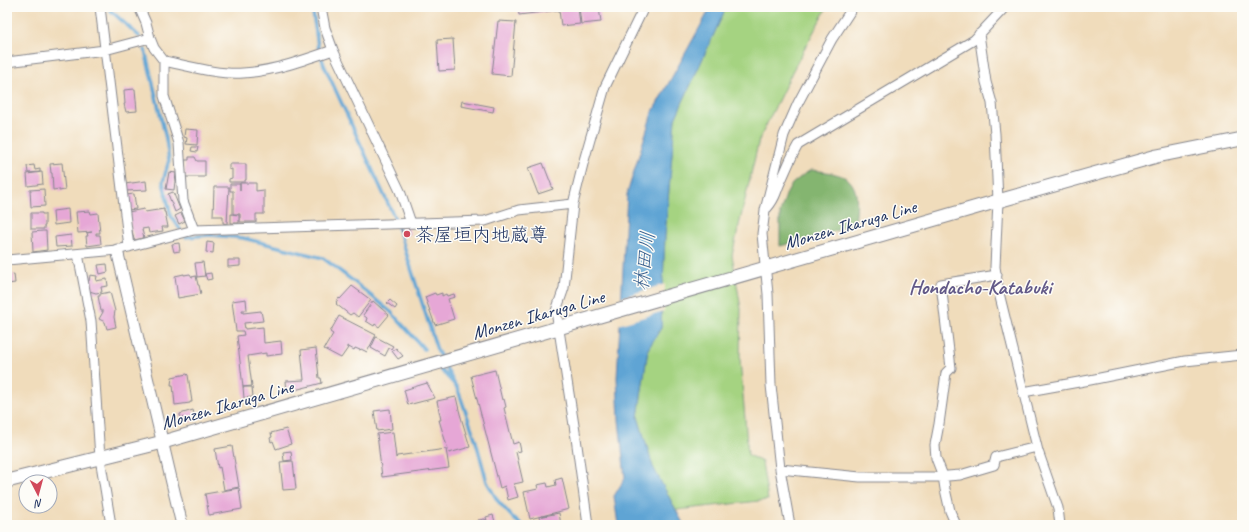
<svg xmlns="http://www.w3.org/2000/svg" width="1249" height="532" viewBox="0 0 1249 532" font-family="Caveat,'Klee One',sans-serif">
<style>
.green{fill:#a5d381;stroke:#608170}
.forest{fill:#84b56f;stroke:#507266}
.water{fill:#5fa4d4;stroke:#3d6a99}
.pier{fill:#f0dcbb}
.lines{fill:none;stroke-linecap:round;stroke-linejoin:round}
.stream{stroke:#5fa4d4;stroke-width:3.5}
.building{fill:#e6a7d6}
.minor-casing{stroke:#86868c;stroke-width:11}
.tertiary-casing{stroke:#86868c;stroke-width:13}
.secondary-casing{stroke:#86868c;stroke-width:15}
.minor{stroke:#fff;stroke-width:9}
.tertiary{stroke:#fff;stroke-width:11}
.secondary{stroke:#fff;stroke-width:13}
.poi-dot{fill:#d1495b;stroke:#fdfcf7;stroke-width:1.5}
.labels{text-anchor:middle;stroke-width:3;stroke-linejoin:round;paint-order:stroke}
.street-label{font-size:19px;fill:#1b2f5e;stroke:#fdfcf7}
.poi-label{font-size:19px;fill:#1b2f5e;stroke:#fdfcf7;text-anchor:start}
.water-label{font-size:20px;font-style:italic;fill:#365e8d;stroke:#fdfcf7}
.quarter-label{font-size:21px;font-weight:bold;fill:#625988;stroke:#fdfcf7}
</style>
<rect width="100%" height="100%" fill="#fdfcf7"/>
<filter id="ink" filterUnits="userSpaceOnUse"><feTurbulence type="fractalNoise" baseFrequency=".025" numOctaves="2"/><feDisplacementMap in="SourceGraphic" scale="8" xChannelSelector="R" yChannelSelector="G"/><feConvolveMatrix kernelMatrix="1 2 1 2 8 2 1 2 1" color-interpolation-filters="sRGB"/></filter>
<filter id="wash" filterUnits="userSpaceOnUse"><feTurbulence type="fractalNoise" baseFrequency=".012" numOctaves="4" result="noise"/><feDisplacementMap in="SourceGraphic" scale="16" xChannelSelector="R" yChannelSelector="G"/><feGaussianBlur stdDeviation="0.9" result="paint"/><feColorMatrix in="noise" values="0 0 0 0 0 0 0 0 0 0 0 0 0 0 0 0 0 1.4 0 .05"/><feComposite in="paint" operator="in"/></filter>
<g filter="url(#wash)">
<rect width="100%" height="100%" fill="#f0dcbb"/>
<path class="green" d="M729,7H827L792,72L759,140L732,255L741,309L740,359L748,455L762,462L768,500L676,510L653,467L638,417L648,349L661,328L665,236L675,119L724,12Z"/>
<path class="forest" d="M811,170C820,171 830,172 839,175C861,181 857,205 855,223L825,235L780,246V213L786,195L792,184L803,175Z"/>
<path class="water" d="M711,7H728L724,12L675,119L665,236L661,328L648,349L638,417L653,467L684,525H618L614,496L625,478L619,420L617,378L627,194L652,113Z"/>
<path class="pier" d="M665,284L664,311L618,325L619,298Z"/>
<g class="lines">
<path class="stream" d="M312,7L318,46L324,65L396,221L437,350L455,385
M110,10L139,36
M145,50L166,139L169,160L163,182L171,216L180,229
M186,237L211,235L243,238L323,258L353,281L391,312L424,349
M441,370L455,385L458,390L475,438L487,482L497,500L514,519L522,525"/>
</g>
<g id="blocks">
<path class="building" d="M518,7H578L580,24L561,26L559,10L519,15Z
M579,7H599L601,22L581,24Z
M498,21L516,22L511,76L492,74Z
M453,39L455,70L439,71L437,40Z
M135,89L137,111L126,112L124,104H125L124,90Z
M462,101L494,107L493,112L461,106Z
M185,129L198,130L197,145L186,144L187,138L184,137Z
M192,147H198L197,152L191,151Z
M189,157H195L197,161H205V177H185V160H189Z
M62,163L65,190L59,191V189L53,190L52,173H51L50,164Z
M543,163L553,189L538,194L528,168Z
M229,164H246V180H245V182H229V179L232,178V169L229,170Z
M34,165L35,170L40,169V172L28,173L27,166Z
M42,172L43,184L28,186L27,174Z
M169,172L176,173L174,190L166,189Z
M146,181L147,190L126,191L125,184Z
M240,183H256V191L264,190V214H256V222H240V214H233V191H230V184H240V191Z
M214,187H229L227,224L223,223V216H213Z
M44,189L45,206L31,207L30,190Z
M173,192L180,209L175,212L168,194Z
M134,194L136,209L128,210L126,195Z
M68,209L69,223L54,225L53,211Z
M144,209L145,212L164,209V212H165L168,227H162L163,231L149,233L148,228L142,229L144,238L134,240L132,230H131L128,212Z
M90,211L91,214L98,213L100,233H96V235H100L101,244L87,246L86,236H88L87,233L92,232L78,233L76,212Z
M31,213H42V214H45V226H44V229H31Z
M181,213L185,221L179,224L175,216Z
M231,214L239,215V223H231Z
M408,227L410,234L403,236L401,229Z
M43,231H46L47,250L33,252L32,232Z
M71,235L72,246L56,247L55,237Z
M207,242L214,243L213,253L206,252Z
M179,243L180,251L174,252L172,244Z
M228,260H240V266L228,267Z
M203,262L205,276L197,277L195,263Z
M107,264L108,272L100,274L98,265Z
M7,267H8L9,275L14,274L15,283L7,284Z
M211,273L212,279L207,280L205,274Z
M184,274V275L190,274L192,277L196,276L198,285H199L201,294L178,298L175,276Z
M90,275L97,276L96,281L107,279L108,286L101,287L102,292L96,293L89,291L88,281H89Z
M352,286L371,300L358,317L353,313L350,315L336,304L337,303L336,302L339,298L340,299L341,298Z
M110,292L115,311L114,317L116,327L107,329L105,322L99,319L103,312V311H101L98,296H100V294Z
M435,293L436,295L442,293V296L446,294L447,296L454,294L455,297L448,299L454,319L435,325L425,297Z
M246,299L247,310H242L243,313L261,311L263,321L244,323L245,329L263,327L264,343L281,341L282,354L266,356V353L248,356L252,386L243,387L237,336L244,335L243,331H236L232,301Z
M390,300L397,306L395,309L387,303Z
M373,301L389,315L379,327L375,324L374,326L366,321L367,318L363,315Z
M339,316L376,335L367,352L361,349L360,350L355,348L354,350L347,346V348H348L341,358L324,349L333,334L330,332Z
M376,337L393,346L391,349L389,348L385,356L371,348Z
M316,348L319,378H321L322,383L287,392L286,381L304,380L301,350Z
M396,348L403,356L398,359L392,351Z
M495,370L502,400L504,399L506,407L504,408L513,444L519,442L521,451L516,452L523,482L514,484L518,497L508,500L505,486L500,488L471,376Z
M187,374L188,375L192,402H190V403L175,405L173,385H171L172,377Z
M427,383L435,398L408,405L404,390Z
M243,387H252L253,397L244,398Z
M456,397L460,414L470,447L449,453L439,420H441L437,401Z
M390,409L392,429L377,431L374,411Z
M193,410L196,420L190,422L180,416V414Z
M286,429L291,444L276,449L273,441L271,442L270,438L272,437L271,433Z
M393,432L396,458L397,456L446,449L449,468L382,477L377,434Z
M232,446L239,487L224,490L220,467L218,468L215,449Z
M291,451L292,460L284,461L283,452Z
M293,461L296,489L283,490L280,462Z
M562,478L569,509L530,519L524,492L538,489L537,485L547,483L548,487L556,485L555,480Z
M239,488L242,509L209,515L205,494Z
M559,513L561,525H541L539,517Z
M493,515L496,525H488L486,517Z
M485,519L486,524L480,525L478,520Z"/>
</g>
</g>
<g filter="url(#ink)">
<use href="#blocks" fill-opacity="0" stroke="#86868c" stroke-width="1"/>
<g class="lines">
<defs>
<path id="minor" d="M100,7L129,247
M139,7L146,23L150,38
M321,7L325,28L333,50L400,191L411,223
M979,34L986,82L992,103L995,134L998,201L995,267L999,293L1038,451L1058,508L1060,525
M164,61C188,66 219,75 243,73C274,71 304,60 333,50
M7,62L105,50L150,38L154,48L164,61V96L179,143L183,201L194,230
M767,208C776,198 775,194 780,183C786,170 791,157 798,145L974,40L1005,7
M78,254L91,321L100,458L111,525
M7,260L117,250L194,230L485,221L519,210L573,204
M1023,392L1090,380L1185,361L1242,355
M780,469L860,477H936L960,475L994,465L996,457L1037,447
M588,525L576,438L556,311L564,288L573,204L583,164L605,87L644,7
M790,525L780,469L771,385L768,294L762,234L765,210L784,135L798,103L832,39L853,7
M956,525L950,511L945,489L943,476L936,458L935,445L939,424L946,373L951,368L941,284L997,275"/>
<path id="tertiary" d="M117,250L182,525"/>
<path id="secondary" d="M7,481L163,442L998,201L1157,156L1242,139"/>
</defs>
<use href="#minor" class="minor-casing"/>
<use href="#tertiary" class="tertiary-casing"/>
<use href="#secondary" class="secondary-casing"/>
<use href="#minor" class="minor"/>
<use href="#tertiary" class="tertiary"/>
<use href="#secondary" class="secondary"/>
</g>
</g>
<circle class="poi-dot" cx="407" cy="234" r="4"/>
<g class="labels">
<g class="street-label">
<text transform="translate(850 224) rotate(-16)" y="7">Monzen Ikaruga Line</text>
<text transform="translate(538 314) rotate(-16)" y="7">Monzen Ikaruga Line</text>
<text transform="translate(227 404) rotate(-16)" y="7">Monzen Ikaruga Line</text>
</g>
<g class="poi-label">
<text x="415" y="241">茶屋垣内地蔵尊</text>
</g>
<g class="water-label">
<text transform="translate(644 261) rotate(-83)" y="7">林田川</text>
</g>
<g class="quarter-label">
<text x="980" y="294">Hondacho-Katabuki</text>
</g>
</g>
<rect width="1249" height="532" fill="none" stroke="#fdfcf7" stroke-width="24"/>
<g transform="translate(38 494) rotate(174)"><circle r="19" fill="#fdfcf7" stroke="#a3aaba"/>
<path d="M0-3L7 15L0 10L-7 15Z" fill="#d1495b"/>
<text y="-6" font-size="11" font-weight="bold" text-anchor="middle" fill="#1b2f5e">N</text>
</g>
</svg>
